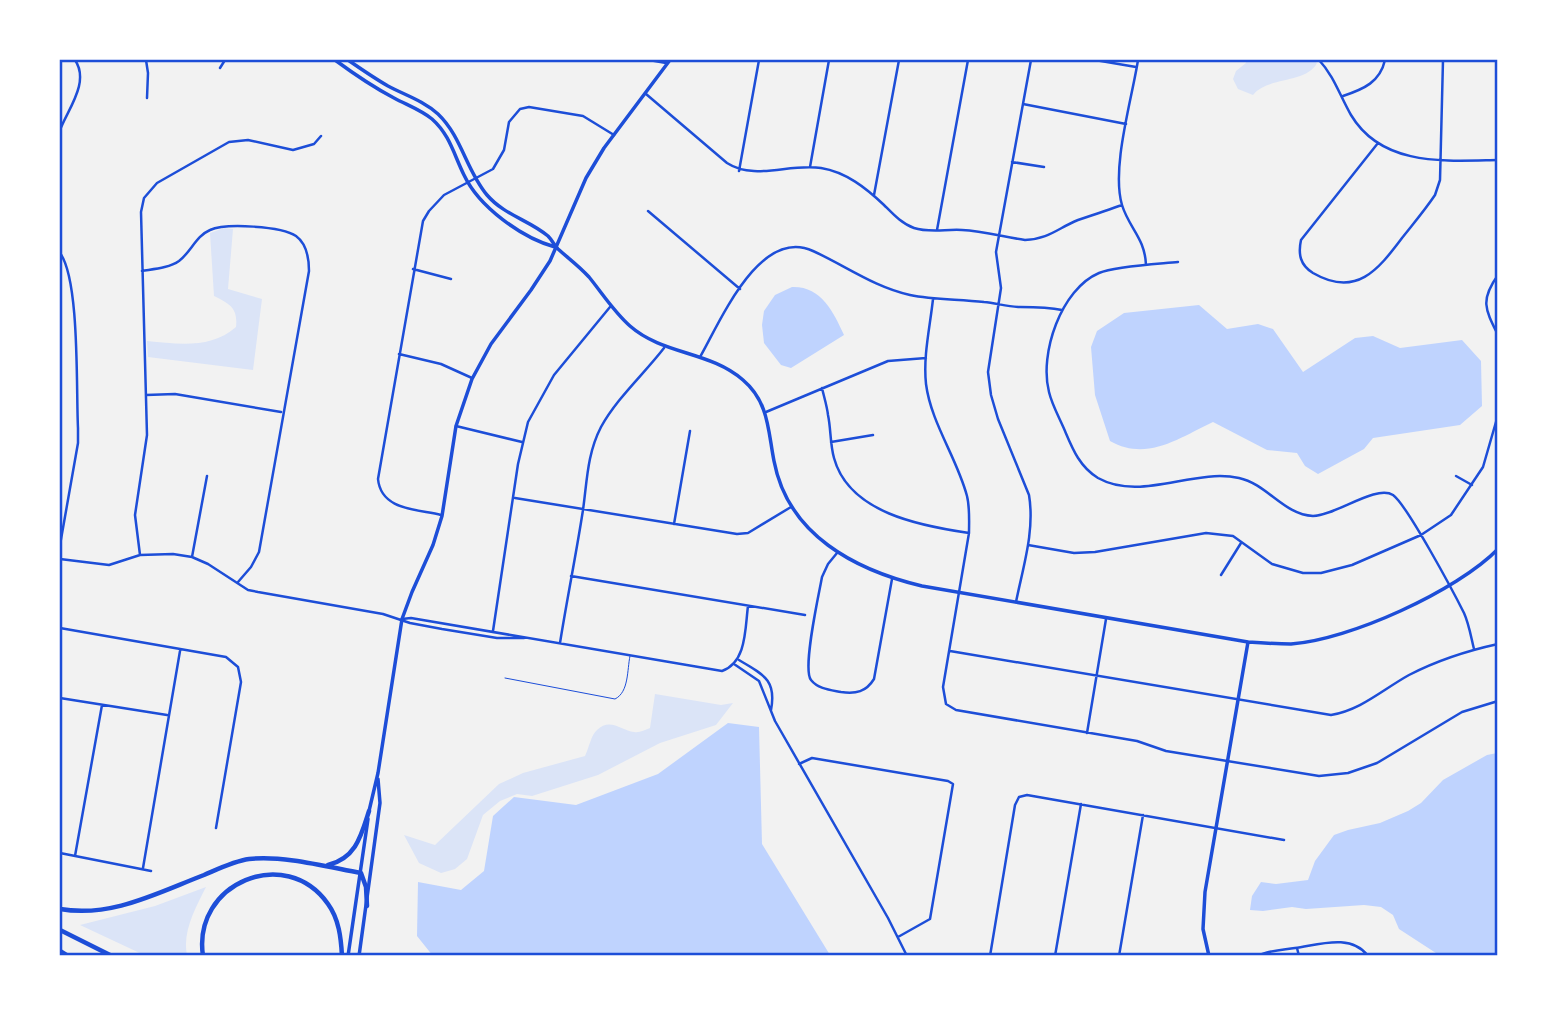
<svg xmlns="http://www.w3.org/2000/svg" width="1557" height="1015" viewBox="0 0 1557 1015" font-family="Commissioner,sans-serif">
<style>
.green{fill:#dbe4f7}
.water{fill:#bfd3fe}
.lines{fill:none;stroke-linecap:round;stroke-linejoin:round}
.service{stroke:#1d4ed8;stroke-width:1}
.minor{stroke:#1d4ed8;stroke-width:2.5}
.tertiary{stroke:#1d4ed8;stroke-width:3.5}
.secondary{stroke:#1d4ed8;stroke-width:3.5}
.motorway{stroke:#1d4ed8;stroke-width:4.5}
.neatline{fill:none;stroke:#1d4ed8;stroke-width:2.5}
</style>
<rect width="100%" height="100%" fill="#f2f2f2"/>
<path class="green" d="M1245,60H1314L1317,63C1306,84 1268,76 1253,95L1238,89L1233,79L1236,71L1246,63Z
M224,228L233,229L228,289L262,299L253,370L148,357L147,341C179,344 211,349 236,327C238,308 230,304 214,296L210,233Z
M655,694L721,705L733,703L716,725L660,743L598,775L532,796L517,794L500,801L483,815L467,859L455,869L441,873L419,863L404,835L435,845L499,784L523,773L585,756C589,748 591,735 597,730C610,717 622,731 634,732C640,733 644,730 650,728Z
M206,887C196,907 182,932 187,955H144L80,925L155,906Z"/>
<path class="water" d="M792,287C821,286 833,311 844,335L791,368L781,365L764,343L762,325L764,311L775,295Z
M1199,305L1227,329L1258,324L1273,329L1303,372L1355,338L1373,336L1400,348L1462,340L1481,361L1482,406L1460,425L1373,438L1364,449L1318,474L1305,466L1297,453L1267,450L1213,422C1179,438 1147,462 1110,441L1095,395L1091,347L1097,331L1124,313Z
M728,723L759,727L762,844L830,955L433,956L417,936L418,882L461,890L484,871L493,816L514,797L576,805L658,774Z
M1497,753V955H1439L1399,929L1393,915L1381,907L1364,905L1306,909L1292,907L1263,911L1250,910L1252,896L1261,882L1276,884L1308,880L1315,861L1334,835L1348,830L1380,823L1408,811L1421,803L1443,780L1487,755Z"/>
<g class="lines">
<path class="service" d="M505,678L615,699C629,692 627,670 630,656"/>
<path class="minor" d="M146,60L148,73L147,98
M649,60L666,63
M1095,60L1136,67
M1138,60C1132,99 1111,168 1122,205C1129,228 1145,238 1146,265
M1319,60C1334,76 1340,96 1351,115C1382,167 1446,161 1498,160
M220,68L225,60
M646,94L727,163C755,181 789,163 821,168C846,172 866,188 884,205C893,214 902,224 914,228C929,233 946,229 962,230C983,231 1004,237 1025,240C1049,239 1058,228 1078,220C1093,215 1108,210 1122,205
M1343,96C1364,89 1380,82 1385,60
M1023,104L1126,124
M60,130C68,109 90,82 75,60
M1378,143L1301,240C1298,254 1300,265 1313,273C1356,298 1378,270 1402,238C1413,224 1425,210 1435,195L1440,180L1443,60
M1012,162L1044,167
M810,167L829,60
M60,168V196
M739,171L759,60
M874,195L899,60
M648,211L740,289
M937,230L968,60
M60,253C80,280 76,390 78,428V443L60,545
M1178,262C1158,264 1116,266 1099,273C1061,289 1039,354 1049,392C1052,405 1060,419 1065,431C1073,450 1080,467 1098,478C1141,502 1193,468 1239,478C1267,484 1284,515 1313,516C1335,516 1376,484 1393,495C1407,505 1454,593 1464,613C1469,624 1471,637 1474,649
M413,269L451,279
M142,271C154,269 169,268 179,261C191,252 196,236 210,230C225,223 282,226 296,236C307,244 309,258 309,271L259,552L251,567L238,582
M1498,275C1480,300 1485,309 1498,335
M933,299C930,327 923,356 926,384C931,423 957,458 967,496C970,508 969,521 969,533L943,687L946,704L956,710L1137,741L1166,751L1319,776L1348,773L1377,763L1462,712L1498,701
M399,354L441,364L472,378
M700,357C720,322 760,226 813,251C846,266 874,287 910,295C934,300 959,299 984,302C996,303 1008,307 1020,307C1035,307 1048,307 1062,310
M822,388C824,397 827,406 828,415C831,429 830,444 834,458C849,513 921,526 969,533
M146,395L175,394L281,412
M766,412L888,361L926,358
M456,426L522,442
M831,442L873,435
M1456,476L1472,485
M515,498L737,534L748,533L791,507
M441,515C416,509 381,510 378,479L423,221L429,211L444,195L493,169L504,150L509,122L520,109L529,107L583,116L614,135
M674,524L690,431
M1028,545L1074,553L1095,552L1206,533L1233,536L1272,564L1303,573H1321L1352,565L1421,535L1451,515L1483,467L1498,415
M837,553L828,564L822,577C819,594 802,669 811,680C818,689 831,690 841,692C856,694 866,692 874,679L892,579
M140,555L135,515L147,435L141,212L144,198L157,183L229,142L248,140L293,150L314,144L321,136
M192,557L207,476
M60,559L109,565L140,555L173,554L192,557L208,564L248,590L258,592L383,614L410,623L442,629L497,638H524
M1221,575L1241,543
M571,576L805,615
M1016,602C1023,567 1035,531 1029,495L998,419L991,395L988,372L1001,288L996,252L1031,60
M402,619L411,618L722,671C747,662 745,628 748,606
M60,628L226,657L238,667L241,682L216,828
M493,631L518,464L528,422L554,375L610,307
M560,643C567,599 576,555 583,510C587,482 587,454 601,427C617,398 644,374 664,348
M950,651L1331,715C1361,710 1382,690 1409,675C1438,660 1466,651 1498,644
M739,660C762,674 777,679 771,710
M734,664L759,681L775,721L888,918L907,956
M60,698L167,715
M1087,733L1106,619
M799,764L812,758L948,781L953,784L930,919L898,937
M60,853L151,871
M75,856L102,705
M143,868L180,651
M1297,948L1299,956
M990,956L1015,805L1019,797L1027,795L1284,840
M1055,956L1081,804
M1119,956L1143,815
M1257,956C1270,950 1282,950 1295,948C1318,945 1351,933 1368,956"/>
<path class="tertiary" d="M335,60C354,74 373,87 394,98C407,105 421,110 432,119C450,135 454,155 464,175C479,207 522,238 555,247
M348,60C361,69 374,78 388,86C405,95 424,101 438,114C462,137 466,170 487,195C504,215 529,220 548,236C552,240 554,245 558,249C568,258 579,266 589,277C602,293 614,312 630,326C663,355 710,351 743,380C769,402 768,431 774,461C788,535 855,570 922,586L1248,642C1262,643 1277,644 1291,644C1349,640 1457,591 1498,549
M1209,956L1203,929L1205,892L1248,642"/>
<path class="secondary" d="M369,811L378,773L402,619L412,592L433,545L442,516L456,426L472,379L491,344L531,290L550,261L586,178L604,148L670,60
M348,956L368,819
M359,956L380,803L378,779"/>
<path class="motorway" d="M328,865C356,858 361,836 369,811
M60,909C111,918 157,893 204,875C218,869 234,861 249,859C283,855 328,867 361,873L366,887L367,906
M60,930L112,956
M60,951L68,956
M203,956C192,883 286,844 328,904C339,919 341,938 342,956"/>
</g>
<rect width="1557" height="1015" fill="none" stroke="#ffffff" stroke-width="122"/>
<rect x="61" y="61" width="1435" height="893" class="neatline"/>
</svg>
